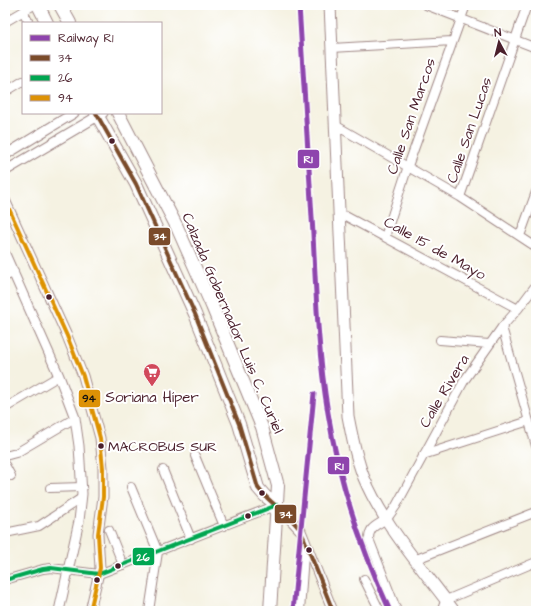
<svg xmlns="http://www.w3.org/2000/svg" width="541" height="616" viewBox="0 0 541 616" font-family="'Architects Daughter',sans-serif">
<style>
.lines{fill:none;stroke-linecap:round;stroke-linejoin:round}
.minor-casing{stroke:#a08886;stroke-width:10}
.tertiary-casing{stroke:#a08886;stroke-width:11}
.secondary-casing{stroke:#a08886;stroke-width:13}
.primary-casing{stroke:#a08886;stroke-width:14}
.minor{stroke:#fff;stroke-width:8}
.tertiary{stroke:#fff;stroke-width:9}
.secondary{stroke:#fff;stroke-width:11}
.primary{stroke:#fff;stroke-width:12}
.bus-1-casing{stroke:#fff;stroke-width:7}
.bus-2-casing{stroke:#fff;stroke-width:7}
.bus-3-casing{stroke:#fff;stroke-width:7}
.bus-1{stroke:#7a4b2a;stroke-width:4}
.bus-2{stroke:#00a651;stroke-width:4}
.bus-3{stroke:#dd9206;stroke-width:4}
.rail-1-casing{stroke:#fff;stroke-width:8}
.rail-1{stroke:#8e44ad;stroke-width:5}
.bus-dot{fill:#4a1f2b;stroke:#fff;stroke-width:1.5}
.labels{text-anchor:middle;stroke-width:4;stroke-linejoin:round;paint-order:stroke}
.bus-label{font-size:14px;fill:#4a1f2b;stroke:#fff;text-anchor:start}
.street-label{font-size:15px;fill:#4a1f2b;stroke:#fff}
.poi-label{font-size:15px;fill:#4a1f2b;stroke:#fff}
.line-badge{stroke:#fff;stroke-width:1.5}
.badge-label{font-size:11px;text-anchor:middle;font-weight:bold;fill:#fff}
.pale-badge-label{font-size:11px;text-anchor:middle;font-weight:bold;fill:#111}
</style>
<rect width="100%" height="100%" fill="#fff"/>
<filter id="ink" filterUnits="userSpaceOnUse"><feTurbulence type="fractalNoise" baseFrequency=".025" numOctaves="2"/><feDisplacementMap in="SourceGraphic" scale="8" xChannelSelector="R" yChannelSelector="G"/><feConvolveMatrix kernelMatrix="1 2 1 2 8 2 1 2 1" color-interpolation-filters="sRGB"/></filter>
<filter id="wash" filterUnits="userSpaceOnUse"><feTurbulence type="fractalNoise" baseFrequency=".012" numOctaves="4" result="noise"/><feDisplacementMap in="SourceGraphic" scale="16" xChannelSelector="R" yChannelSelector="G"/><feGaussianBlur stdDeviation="0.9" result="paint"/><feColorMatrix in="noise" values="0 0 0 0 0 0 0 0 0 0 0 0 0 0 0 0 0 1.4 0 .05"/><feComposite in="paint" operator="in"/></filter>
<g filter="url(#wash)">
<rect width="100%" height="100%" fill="#f5f2e2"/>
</g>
<g filter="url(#ink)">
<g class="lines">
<defs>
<path id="minor" d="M426,5L536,48
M23,11L29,23
M5,22L34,5
M332,48L452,41
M5,92L23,81
M335,125L460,197L536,247
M460,197L527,5
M338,212L518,309
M520,236L536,192
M385,237L408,166L466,5
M5,277L14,272
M502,327L536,446
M440,340L489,344
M5,408L59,376
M423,455L529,421
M5,456L16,453L75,418
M195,456L224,526
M5,465L11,476
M163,470L191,539
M131,487L158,552L149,611
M50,488L82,487
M109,530L123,565
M5,533L39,526L80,499
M414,560L536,512
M364,579L380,611
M5,580L43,569L51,568L99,574L277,505
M446,600L536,562
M300,611L305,541
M397,611L369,539C369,526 377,526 386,519C390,516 393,510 396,506L464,381L502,327L518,309L536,285"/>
<path id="tertiary" d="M5,155L74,113
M5,171L103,113
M5,200L67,336L83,376L100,438L103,468V497L98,534L100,568L90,611
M5,254L59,376L75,418L79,446L82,494L79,521L59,611
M277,505L301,531L333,611
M442,611L446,600"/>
<path id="secondary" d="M330,5L348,416C352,437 356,458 364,478C384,526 424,570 454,611"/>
<path id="primary" d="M38,5L47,23
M60,5L70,23
M96,113L136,184L195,314L239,424L258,488L265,496L277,505
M118,113L177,227L212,306L262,427L278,486L270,611"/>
</defs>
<use href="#minor" class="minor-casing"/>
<use href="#tertiary" class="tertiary-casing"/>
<use href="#secondary" class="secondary-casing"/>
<use href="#primary" class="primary-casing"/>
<use href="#minor" class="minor"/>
<use href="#tertiary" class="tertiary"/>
<use href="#secondary" class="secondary"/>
<use href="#primary" class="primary"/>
<defs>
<path id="bus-1" d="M96,113L136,184L195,314L239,424L258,488C270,504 289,513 301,531L333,611"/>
<path id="bus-2" d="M5,580L43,569L51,568L99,574L277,505"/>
<path id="bus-3" d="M5,200L67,336L83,376L100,438L103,468V497L98,534L100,568L90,611"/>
</defs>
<use href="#bus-1" class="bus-1-casing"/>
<use href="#bus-2" class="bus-2-casing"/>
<use href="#bus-3" class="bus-3-casing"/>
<use href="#bus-1" class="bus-1"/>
<use href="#bus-2" class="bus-2"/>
<use href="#bus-3" class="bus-3"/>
<defs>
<path id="rail-1" d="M299,5C304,81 308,158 313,234C316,294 318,354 328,413C339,482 361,548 390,611
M293,611L314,394"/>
</defs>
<use href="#rail-1" class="rail-1-casing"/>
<use href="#rail-1" class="rail-1"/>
</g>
</g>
<defs>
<symbol id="supermarket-pin" viewBox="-11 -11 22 30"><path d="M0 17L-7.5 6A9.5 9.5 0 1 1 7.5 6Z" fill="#d1495b" stroke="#fff"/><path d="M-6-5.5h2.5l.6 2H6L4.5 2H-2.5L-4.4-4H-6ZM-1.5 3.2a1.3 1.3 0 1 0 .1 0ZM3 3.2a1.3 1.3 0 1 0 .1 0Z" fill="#fff"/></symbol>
</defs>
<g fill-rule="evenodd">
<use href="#supermarket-pin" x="142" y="362" width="20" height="27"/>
</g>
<g class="bus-dot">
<circle cx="112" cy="141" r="3.5"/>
<circle cx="49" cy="297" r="3.5"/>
<circle cx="101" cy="446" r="3.5"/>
<circle cx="262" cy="493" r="3.5"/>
<circle cx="248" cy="516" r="3.5"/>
<circle cx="309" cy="550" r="3.5"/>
<circle cx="118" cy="566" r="3.5"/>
<circle cx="97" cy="580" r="3.5"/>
</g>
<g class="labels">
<g class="bus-label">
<text x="108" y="451">MACROBUS SUR</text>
</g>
<g class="street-label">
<text transform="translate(411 116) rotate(-71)" y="5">Calle San Marcos</text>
<text transform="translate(469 130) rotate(-71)" y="5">Calle San Lucas</text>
<text transform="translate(435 248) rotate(29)" y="5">Calle 15 de Mayo</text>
<text transform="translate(233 323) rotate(67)" y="5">Calzada Gobernador Luis C. Curiel</text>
<text transform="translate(444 391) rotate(-59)" y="5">Calle Rivera</text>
</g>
<g class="poi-label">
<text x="152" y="402">Soriana Híper</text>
</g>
</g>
<g class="line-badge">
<rect x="297" y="149" width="23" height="20" rx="4" fill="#8e44ad"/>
<rect x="148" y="227" width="23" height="19" rx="4" fill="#7a4b2a"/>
<rect x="78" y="389" width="23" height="19" rx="4" fill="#dd9206"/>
<rect x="327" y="456" width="23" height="19" rx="4" fill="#8e44ad"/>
<rect x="274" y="504" width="23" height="20" rx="4" fill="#7a4b2a"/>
<rect x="132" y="547" width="23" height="19" rx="4" fill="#00a651"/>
</g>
<g class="badge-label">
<text x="308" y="163">R1</text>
<text x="160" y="240">34</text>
<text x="339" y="470">R1</text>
<text x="286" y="518">34</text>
<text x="143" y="561">26</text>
</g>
<g class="pale-badge-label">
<text x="89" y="402">94</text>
</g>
<rect width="541" height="616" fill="none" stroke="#fff" stroke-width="20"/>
<rect x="22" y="22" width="140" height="92" fill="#ffffff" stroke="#b7a5aa"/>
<rect x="30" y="35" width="20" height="6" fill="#8e44ad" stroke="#b7a5aa"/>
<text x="58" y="42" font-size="12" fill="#4a1f2b">Railway R1</text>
<rect x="30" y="55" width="20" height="6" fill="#7a4b2a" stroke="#b7a5aa"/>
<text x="58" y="62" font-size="12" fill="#4a1f2b">34</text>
<rect x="30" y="75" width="20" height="6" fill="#00a651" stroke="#b7a5aa"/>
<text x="58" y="82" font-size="12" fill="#4a1f2b">26</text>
<rect x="30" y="95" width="20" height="6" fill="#dd9206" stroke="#b7a5aa"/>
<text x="58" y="102" font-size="12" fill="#4a1f2b">94</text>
<g transform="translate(499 42) rotate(353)" stroke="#ffffff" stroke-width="3" paint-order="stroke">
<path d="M0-3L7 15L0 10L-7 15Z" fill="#4a1f2b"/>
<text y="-6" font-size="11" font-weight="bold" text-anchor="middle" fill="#4a1f2b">N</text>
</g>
</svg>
